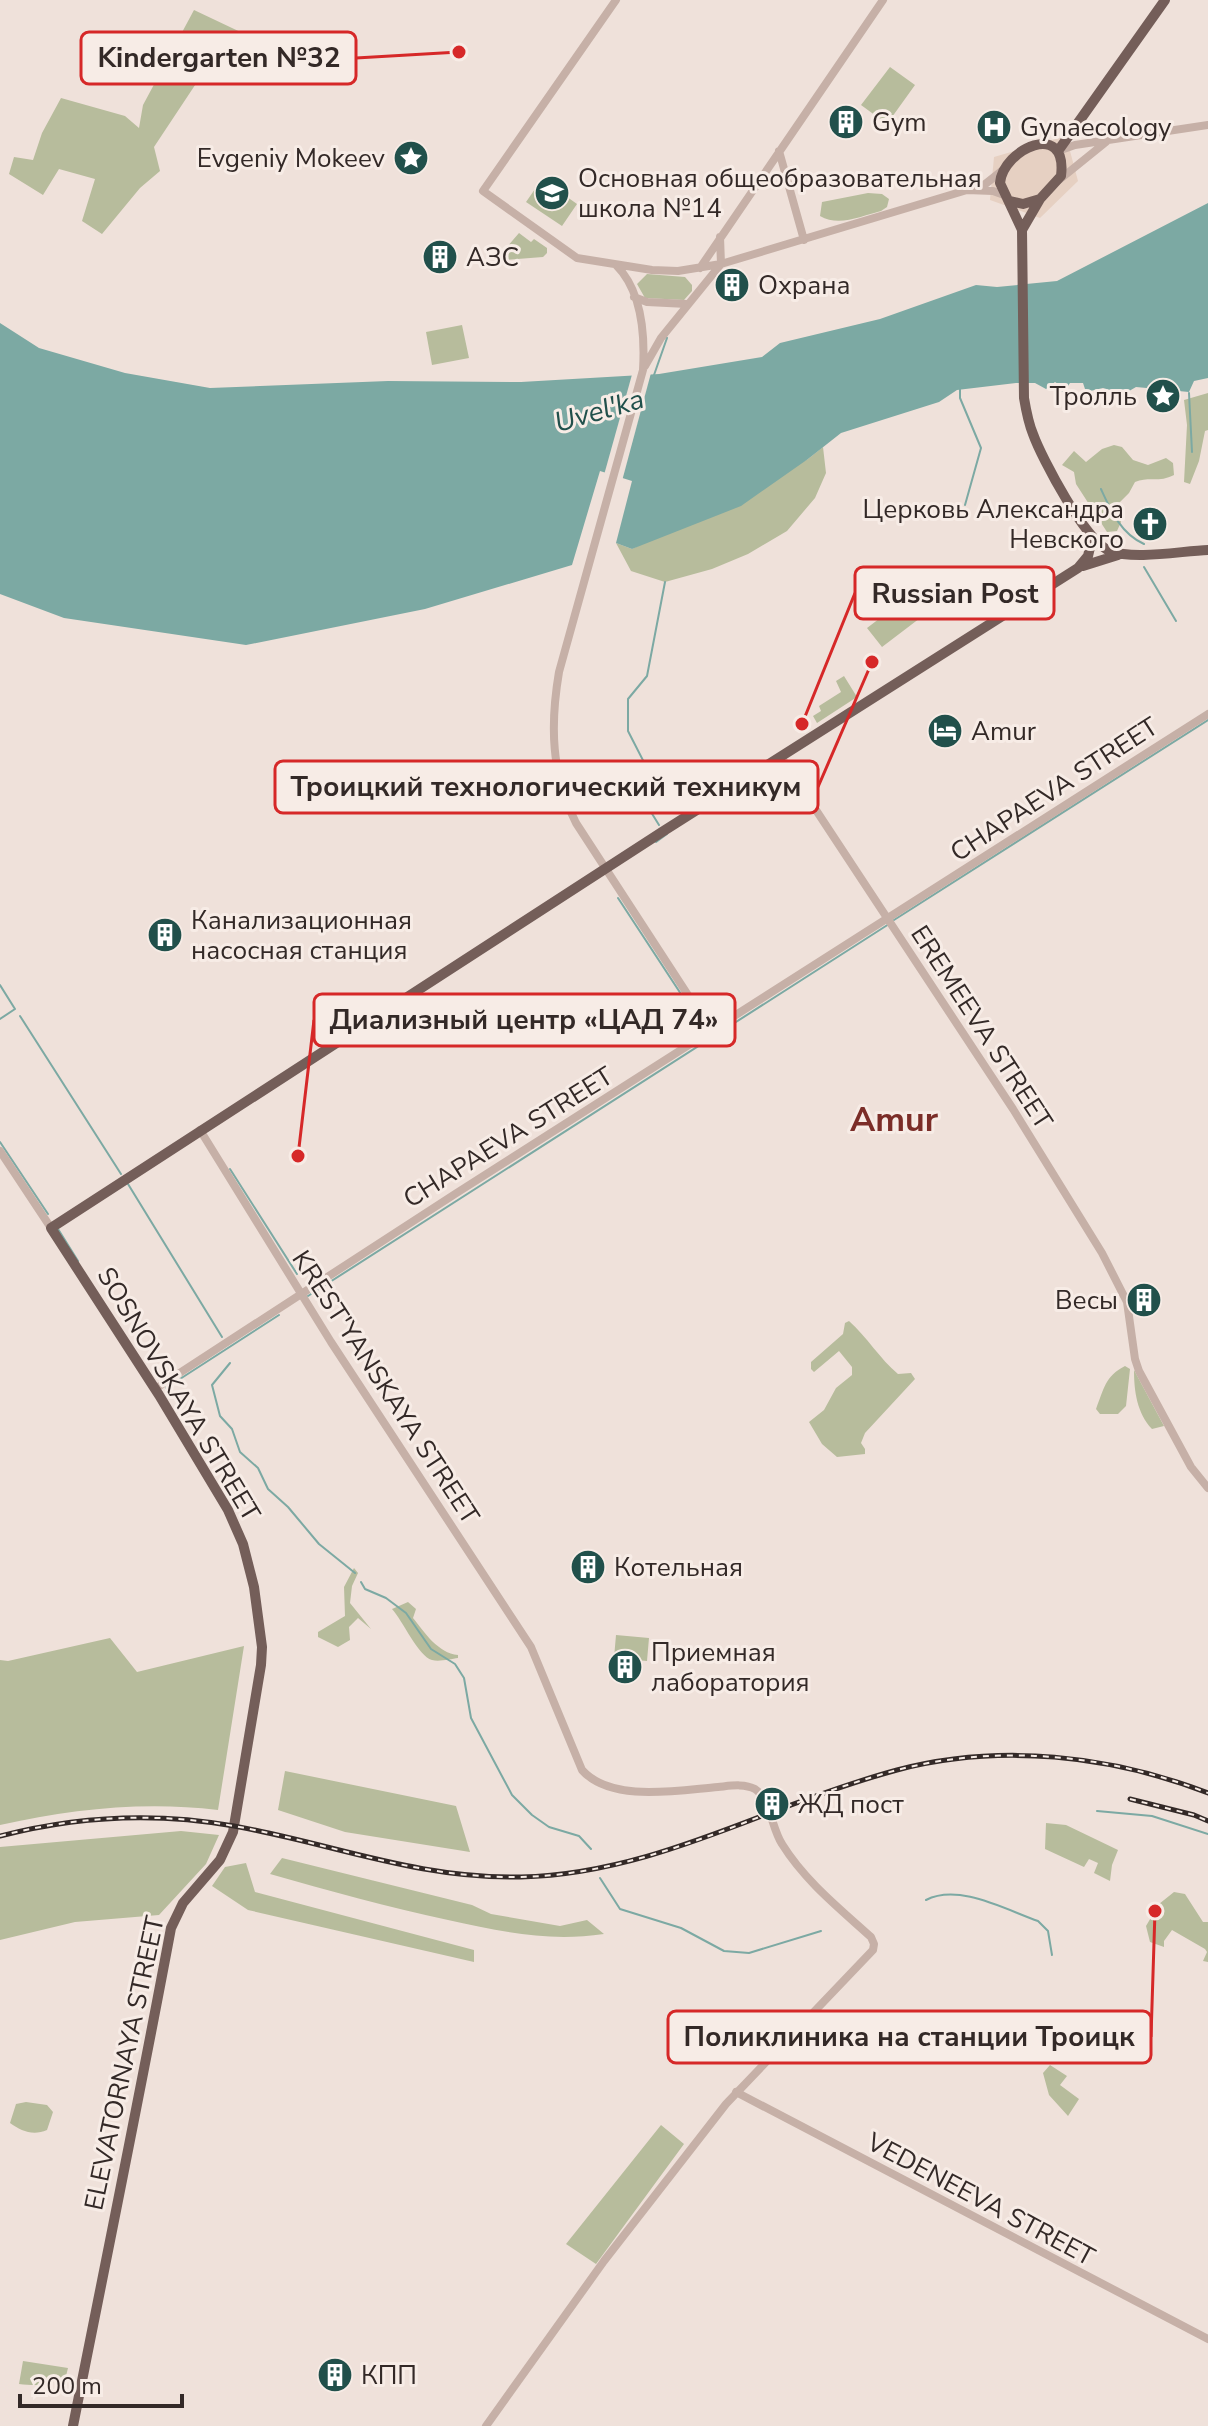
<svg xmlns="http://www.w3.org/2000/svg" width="1208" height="2426" viewBox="0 0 1208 2426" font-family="'Nunito Sans',sans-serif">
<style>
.green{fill:#b7bc9c}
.plaza{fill:#e6d0c2}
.water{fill:#7ca9a3}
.pier{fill:#efe1da}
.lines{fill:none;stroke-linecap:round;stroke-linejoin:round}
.stream{stroke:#7ca9a3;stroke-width:2}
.minor{stroke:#c6b0a7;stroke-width:8}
.major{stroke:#745e59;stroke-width:10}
.rail-casing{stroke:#332927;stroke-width:5}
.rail{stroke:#f7ece6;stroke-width:2;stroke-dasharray:6;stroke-linecap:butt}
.labels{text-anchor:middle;stroke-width:6;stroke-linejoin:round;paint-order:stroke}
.poi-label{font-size:26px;fill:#332927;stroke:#f7ece6;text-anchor:start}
.street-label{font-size:26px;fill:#332927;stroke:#f7ece6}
.water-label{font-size:28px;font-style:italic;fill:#21504b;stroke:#f7ece6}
.district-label{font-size:34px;font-weight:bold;fill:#7b2d28;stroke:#f7ece6}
.leader{fill:none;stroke:#d62828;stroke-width:3}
.callout-dot{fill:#d62828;stroke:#f7ece6;stroke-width:3}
.callout{fill:#f7ece6;stroke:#d62828;stroke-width:3}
.callout-label{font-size:28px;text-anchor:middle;font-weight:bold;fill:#332927}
</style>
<rect width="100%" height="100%" fill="#efe1da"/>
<path class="green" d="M194,10L251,37L241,55L211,61L154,147L160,171L140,188L102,234L82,221L95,179L59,169L43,195L9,174L14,157L33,160L42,133L61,98L125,116L139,128L143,105Z
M890,67L915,85L887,124L861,105Z
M542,179L577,204L562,226L526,202Z
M868,193L882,194L889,199L887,207L881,211C861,216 839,227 820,216L822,202Z
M519,233L531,242L534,239L547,248V253L543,257L504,260L500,255Z
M647,274L685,277L692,285V291L684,300L645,298L637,284Z
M462,325L469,358L432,365L426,332Z
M1208,393V430L1205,431L1199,461L1190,484L1184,482L1187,425L1184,400Z
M1114,445L1122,447L1133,460L1148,465L1166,458L1173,463L1174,475C1159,483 1149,476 1135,482L1129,493L1116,506L1121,522L1117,531L1107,532L1076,484L1074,472L1062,465L1074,451L1086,462L1102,449Z
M823,447L826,473L815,498L787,531L748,554L712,569L665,582L631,571L616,543L632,549L808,459Z
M913,593L928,612L882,647L867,628Z
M844,676L857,697L817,723L813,716L821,711L819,706L841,692L836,681Z
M849,1321C867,1337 880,1359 898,1374L911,1373L915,1379L865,1433L861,1443L865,1449V1454L837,1457L822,1444L809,1422L824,1410L836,1388L852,1375V1367L839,1351L814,1372L811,1369V1362L843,1334L845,1323Z
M1125,1366L1130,1369L1126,1406L1118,1414H1100L1096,1409C1104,1389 1105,1376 1125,1366Z
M1134,1370L1164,1426L1152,1429C1137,1413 1134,1391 1134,1370Z
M354,1568L358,1573L352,1586L350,1603L371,1629L358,1618L349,1627L350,1640L338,1647L318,1637V1632L345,1616L344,1587Z
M408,1602L416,1609L413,1618C425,1633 438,1653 458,1655V1658C451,1659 439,1662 432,1660C418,1656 403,1621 392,1609Z
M616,1635L649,1638L647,1661L614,1658Z
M110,1638L137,1672L244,1646L218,1810C144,1801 72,1809 0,1825V1660L8,1661Z
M285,1771L456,1806L470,1852L345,1832L278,1810Z
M1046,1823L1066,1825L1118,1850L1112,1865L1110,1881L1094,1873L1098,1863L1089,1859L1084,1867L1045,1849Z
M181,1831L219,1835L206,1864L159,1915L75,1922L0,1940V1847Z
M282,1858L472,1905L491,1914L560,1926L587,1920L604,1934C548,1942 503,1932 448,1920C388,1907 329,1891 270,1874Z
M246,1863L255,1892L474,1950V1962L248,1910L212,1886L225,1867Z
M1174,1892L1185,1894L1203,1922H1208V1962L1203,1961L1207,1952L1205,1949L1172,1930L1164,1941V1947L1150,1942L1146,1926L1159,1904Z
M1050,2065L1067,2076L1060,2085L1079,2099L1068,2116L1049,2095L1043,2073Z
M26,2102L47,2105L53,2112L47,2130C33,2136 21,2131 10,2123L16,2104Z
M661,2125L684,2144L596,2264L566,2244Z
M23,2361L68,2368L66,2376C49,2386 38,2386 19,2384Z"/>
<path class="plaza" d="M1066,136L1078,181L1040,218L990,200L994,157Z"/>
<path class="water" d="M1208,203V378L1194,381L1189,392L1136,387L1124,394L1103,388L1086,392L1083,383H1070L1064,392L1060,391L1061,386L1055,382L1046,389L1035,383H1016L957,390L939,402L841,433L808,459L741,506L632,549L616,543L632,481L600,471L572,565L425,609L246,645L64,618L0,594V323L39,348L125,373L210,388L388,381L521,382L659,374L762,357L780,343L880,319L976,285L997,287L1057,281Z"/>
<path class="pier" d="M633,371L651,373L622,481L604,475Z"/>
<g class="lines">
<path class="stream" d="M654,375L667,338L665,337
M960,389V398L981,448L965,505
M1189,393L1192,452
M1101,489C1111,511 1121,534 1144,544
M1144,567L1176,621
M649,772L628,731V699L647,676L665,582
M638,791L659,825
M656,842L667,834
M618,898L702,1026
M894,920L1208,720
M0,985L15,1009L0,1019
M20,1016L121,1174
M0,1142L48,1214
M230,1169L297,1274
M128,1184L222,1337
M58,1229L78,1261
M308,1296L889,924
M230,1363L212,1385L220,1416L232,1429L240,1452L258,1468L268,1489L288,1507L319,1544L355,1573
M166,1388L279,1315
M361,1582L365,1589L386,1598L406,1613L431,1649L455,1664L464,1678L471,1718L512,1795L532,1815L549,1827L579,1836L591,1849
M1097,1811L1152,1816L1208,1834
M600,1878L620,1909L681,1928L724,1951L749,1953L821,1931
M926,1900C959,1883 1006,1910 1038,1921L1048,1931L1052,1955"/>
<path class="minor" d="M616,0L483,191L577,258L652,270L678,271L721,264L967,190L993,191L1004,195
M779,151L804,240
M1058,151L1075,145L1208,125
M1059,180L1106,142
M979,189L1003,170
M616,265C642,291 645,336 643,370L559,672C550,725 551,774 576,823L712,1032
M700,268L883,0
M634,297L647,302L687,304
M645,366L661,338L721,264L720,237
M781,757L1013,1109L1102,1253L1127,1302L1135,1359L1139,1371L1191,1467L1208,1488
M200,1130L331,1342L531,1647L582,1770C611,1803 679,1790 718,1787C729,1786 744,1783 755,1789C770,1799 772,1829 782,1844C805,1881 839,1908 871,1937L874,1944L873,1950L726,2104L604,2261L486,2426
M0,1151L51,1228
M155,1389L455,1194L1208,714
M736,2092L1208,2339"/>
<path class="major" d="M1058,151L1165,0
M1010,201L1023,204L1040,199
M1022,230L1040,199L1061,176C1068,119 1003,149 1000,183L1022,230L1024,398C1026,410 1028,422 1033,434C1042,459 1086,542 1110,551C1135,560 1181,551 1208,550
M1083,566L1118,555
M73,2426C106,2260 140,2094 171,1928L183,1903L220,1860L233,1832L261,1665L262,1647L254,1587L243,1544L228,1510L159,1395L51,1228L662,832L1078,568L1088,556L1092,539"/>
<defs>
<path id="rail" d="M1130,1799L1194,1815L1208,1821
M0,1836C77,1816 156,1812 234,1826C334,1844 417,1879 521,1877C608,1875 687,1845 767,1814C809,1798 853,1782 897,1770C1000,1743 1110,1755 1208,1793"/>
</defs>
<use href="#rail" class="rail-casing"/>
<use href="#rail" class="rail"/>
</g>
<defs>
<symbol id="building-disc" viewBox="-11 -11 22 22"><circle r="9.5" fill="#21504b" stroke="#f7ece6"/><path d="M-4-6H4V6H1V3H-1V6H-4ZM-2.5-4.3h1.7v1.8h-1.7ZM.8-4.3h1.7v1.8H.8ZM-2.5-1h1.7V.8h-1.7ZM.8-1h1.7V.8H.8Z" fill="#fff"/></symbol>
<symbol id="hospital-disc" viewBox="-11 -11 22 22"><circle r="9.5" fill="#21504b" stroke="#f7ece6"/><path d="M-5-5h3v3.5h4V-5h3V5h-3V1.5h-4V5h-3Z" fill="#fff"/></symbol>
<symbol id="sight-disc" viewBox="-11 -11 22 22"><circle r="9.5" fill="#21504b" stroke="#f7ece6"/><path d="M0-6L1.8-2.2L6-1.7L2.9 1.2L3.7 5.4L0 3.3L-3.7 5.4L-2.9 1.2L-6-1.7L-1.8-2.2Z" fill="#fff"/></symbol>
<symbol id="school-disc" viewBox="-11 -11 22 22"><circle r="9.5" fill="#21504b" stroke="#f7ece6"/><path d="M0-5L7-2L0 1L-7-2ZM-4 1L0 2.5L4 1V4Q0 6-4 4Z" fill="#fff"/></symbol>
<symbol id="church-disc" viewBox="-11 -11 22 22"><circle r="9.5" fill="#21504b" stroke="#f7ece6"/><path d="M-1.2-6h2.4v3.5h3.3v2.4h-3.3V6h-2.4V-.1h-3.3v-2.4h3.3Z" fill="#fff"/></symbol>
<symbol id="hotel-disc" viewBox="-11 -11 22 22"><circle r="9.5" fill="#21504b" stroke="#f7ece6"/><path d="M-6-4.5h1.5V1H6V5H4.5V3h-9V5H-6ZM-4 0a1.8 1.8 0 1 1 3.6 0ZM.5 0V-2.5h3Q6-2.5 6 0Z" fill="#fff"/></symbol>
</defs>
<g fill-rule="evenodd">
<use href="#building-disc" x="826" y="102" width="40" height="40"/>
<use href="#hospital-disc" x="974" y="107" width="40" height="40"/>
<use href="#sight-disc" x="391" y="138" width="40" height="40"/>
<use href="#school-disc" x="532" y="173" width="40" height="40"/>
<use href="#building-disc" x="420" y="237" width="40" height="40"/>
<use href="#building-disc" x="712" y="265" width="40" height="40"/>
<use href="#sight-disc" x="1143" y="376" width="40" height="40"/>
<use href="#church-disc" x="1130" y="504" width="40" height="40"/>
<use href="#hotel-disc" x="925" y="711" width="40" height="40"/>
<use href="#building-disc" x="145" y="915" width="40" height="40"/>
<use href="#building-disc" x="1124" y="1280" width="40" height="40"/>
<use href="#building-disc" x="568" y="1547" width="40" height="40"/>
<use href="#building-disc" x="605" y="1647" width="40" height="40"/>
<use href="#building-disc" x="752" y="1784" width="40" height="40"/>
<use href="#building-disc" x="315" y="2355" width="40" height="40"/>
</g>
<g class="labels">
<g class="poi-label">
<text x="872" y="131">Gym</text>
<text x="1020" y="136">Gynaecology</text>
<text x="385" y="167" text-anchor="end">Evgeniy Mokeev</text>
<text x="578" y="187">Основная общеобразовательная<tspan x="578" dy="30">школа №14</tspan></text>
<text x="466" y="266">АЗС</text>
<text x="758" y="294">Охрана</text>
<text x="1137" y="405" text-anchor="end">Тролль</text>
<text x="1124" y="518" text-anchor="end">Церковь Александра<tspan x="1124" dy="30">Невского</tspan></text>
<text x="971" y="740">Amur</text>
<text x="191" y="929">Канализационная<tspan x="191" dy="30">насосная станция</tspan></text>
<text x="1118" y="1309" text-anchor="end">Весы</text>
<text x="614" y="1576">Котельная</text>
<text x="651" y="1661">Приемная<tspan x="651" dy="30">лаборатория</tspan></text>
<text x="798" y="1813">ЖД пост</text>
<text x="361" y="2384">КПП</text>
</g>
<g class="street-label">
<text transform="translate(1054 789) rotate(-33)" y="9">CHAPAEVA STREET</text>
<text transform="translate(982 1027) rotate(57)" y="9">EREMEEVA STREET</text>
<text transform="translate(508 1137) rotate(-32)" y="9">CHAPAEVA STREET</text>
<text transform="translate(386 1387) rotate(57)" y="9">KREST'YANSKAYA STREET</text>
<text transform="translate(179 1394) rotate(59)" y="9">SOSNOVSKAYA STREET</text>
<text transform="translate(124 2063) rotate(-78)" y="9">ELEVATORNAYA STREET</text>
<text transform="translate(981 2199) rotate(28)" y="9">VEDENEEVA STREET</text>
</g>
<g class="water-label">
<text transform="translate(599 410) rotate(-16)" y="10">Uvel'ka</text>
</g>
<g class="district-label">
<text x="894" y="1131">Amur</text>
</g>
</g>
<path class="leader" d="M459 52L356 58M802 724L855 593M872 662L818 787M298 1156L314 1020M1155 1911L1151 2037"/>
<g class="callout-dot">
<circle cx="459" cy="52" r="8"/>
<circle cx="802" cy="724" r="8"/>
<circle cx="872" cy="662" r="8"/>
<circle cx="298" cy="1156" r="8"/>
<circle cx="1155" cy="1911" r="8"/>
</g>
<g class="callout">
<rect x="81" y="32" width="275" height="52" rx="8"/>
<rect x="855" y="567" width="199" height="52" rx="8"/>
<rect x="275" y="761" width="543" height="52" rx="8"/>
<rect x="314" y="994" width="421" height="52" rx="8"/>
<rect x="668" y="2011" width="483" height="52" rx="8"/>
</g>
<g class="callout-label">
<text x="219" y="67">Kindergarten №32</text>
<text x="955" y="603">Russian Post</text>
<text x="546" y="796">Троицкий технологический техникум</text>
<text x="524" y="1029">Диализный центр «ЦАД 74»</text>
<text x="909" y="2046">Поликлиника на станции Троицк</text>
</g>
<path d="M20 2394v12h162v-12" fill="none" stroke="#332927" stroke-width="4"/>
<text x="32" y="2394" font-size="24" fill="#332927" stroke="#f7ece6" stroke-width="6" paint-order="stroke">200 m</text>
</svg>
